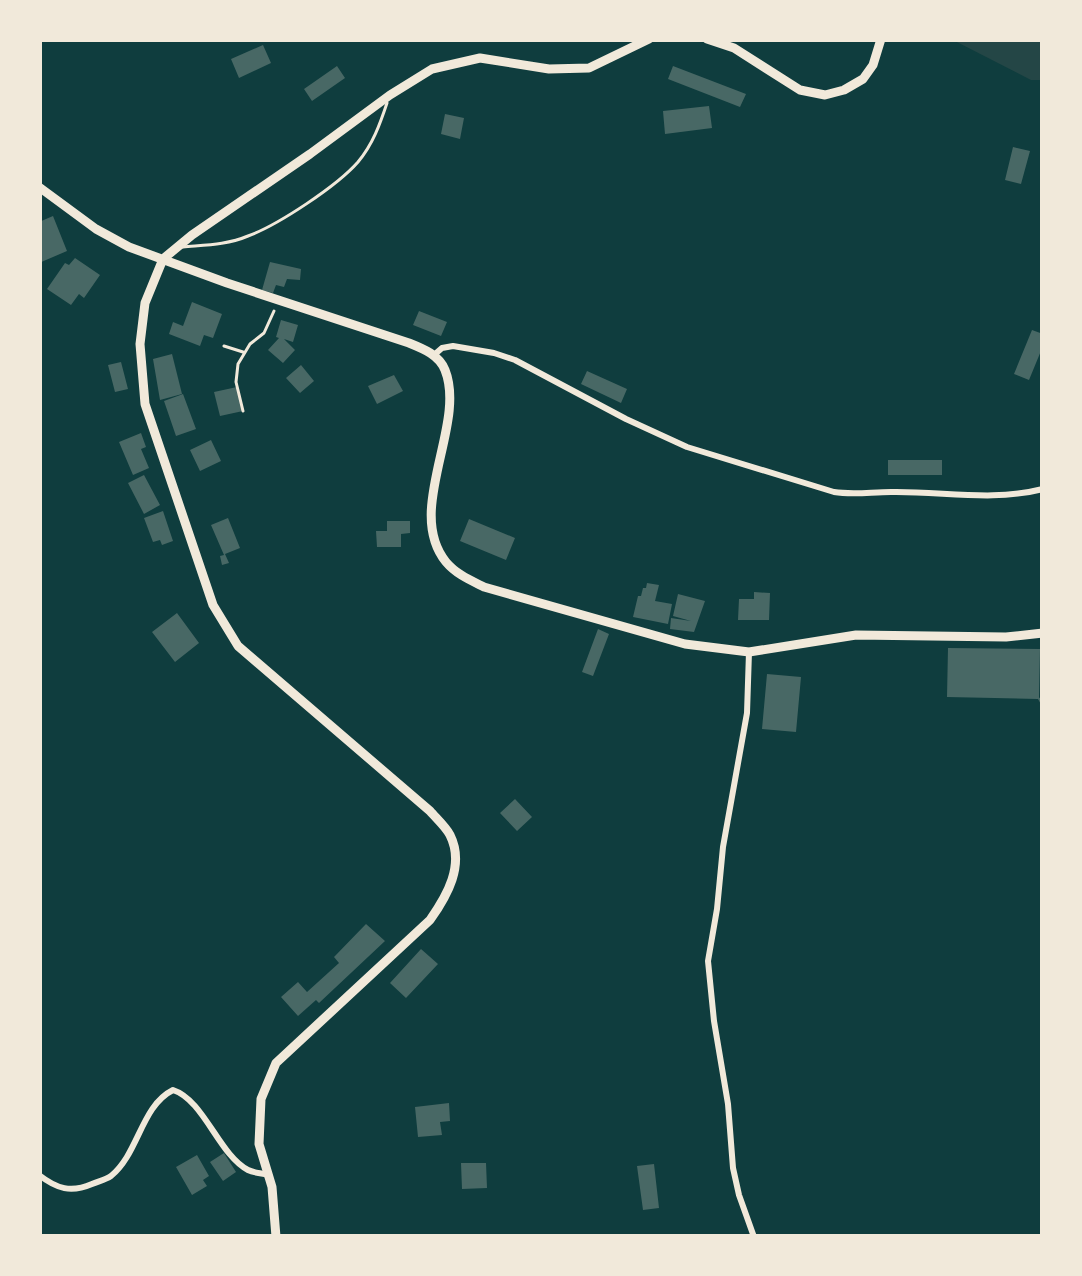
<svg xmlns="http://www.w3.org/2000/svg" width="1082" height="1276" viewBox="0 0 1082 1276" font-family="Montserrat,sans-serif">
<style>
.green{fill:#244646}
.building{fill:#486865}
.lines{fill:none;stroke-linecap:round;stroke-linejoin:round}
.path{stroke:#f1e9da;stroke-width:3}
.service{stroke:#f1e9da;stroke-width:3}
.minor{stroke:#f1e9da;stroke-width:6}
.primary{stroke:#f1e9da;stroke-width:9}
</style>
<rect width="100%" height="100%" fill="#0f3d3e"/>
<path class="green" d="M951,39H1043V80H1031Z"/>
<path class="building" d="M263,45L271,63L239,78L231,59Z
M337,66L345,78L312,101L304,89Z
M673,66L746,94L740,107L668,79Z
M709,106L712,128L665,134L663,111Z
M445,114L464,118L460,139L441,134Z
M1013,147L1030,151L1021,184L1005,180Z
M53,216L67,251L39,263V222Z
M75,258L100,275L84,298L79,294L71,305L47,289L65,263L69,265Z
M270,262L301,269L300,280L287,279L284,287L276,285L273,293L262,290Z
M192,302L222,314L213,338L204,335L200,346L169,334L173,322L183,326Z
M419,311L447,322L441,336L413,325Z
M281,320L298,325L293,342L284,339L295,350L283,363L268,350L279,338L276,337Z
M1032,330L1043,334V346L1029,380L1014,374Z
M172,354L182,394L160,400L153,359Z
M121,362L128,389L115,392L108,365Z
M301,365L314,381L300,393L286,378Z
M587,371L627,389L621,403L581,384Z
M394,375L403,391L377,404L368,386Z
M237,387L243,411L220,416L214,392Z
M183,394L196,429L176,436L164,401Z
M141,433L146,447L141,449L149,468L133,475L119,442Z
M211,440L221,461L200,471L190,450Z
M888,460H942V475H888Z
M144,475L160,505L144,514L128,483Z
M163,511L173,541L162,545L160,540L153,542L144,518Z
M228,518L240,548L225,554L229,563L222,565L220,556L224,555L211,525Z
M469,519L515,538L506,560L460,541Z
M387,521H410V533L401,534V547H377L376,531H387Z
M647,583L659,585L655,601L672,604L668,624L633,617L638,596H641L643,588H646Z
M754,592L770,593L769,620H738L739,599H754Z
M678,594L705,601L694,632L670,629L671,618L691,621L673,616Z
M177,613L199,643L175,662L152,632Z
M598,629L609,634L593,676L582,672Z
M948,648L1040,649L1039,698L1043,696V708L1038,699L947,697Z
M767,674L801,677L796,732L762,729Z
M515,799L532,817L517,831L500,813Z
M366,924L385,941L319,1003L316,1000L298,1016L281,997L298,982L307,992L339,963L334,957Z
M421,949L438,964L406,998L390,983Z
M449,1103L450,1121L440,1122L442,1135L418,1137L415,1107Z
M224,1153L236,1172L223,1181L210,1162Z
M197,1155L209,1176L203,1180L207,1186L192,1195L176,1167Z
M461,1163H486L487,1188L462,1189Z
M654,1164L659,1208L643,1210L637,1166Z"/>
<g class="lines">
<path class="path" d="M224,346L243,352
M243,411L236,382L238,364L250,344L264,333L274,311"/>
<path class="service" d="M183,247C205,245 227,245 248,236C278,225 337,186 358,162C373,144 380,124 387,103"/>
<path class="minor" d="M434,355L442,348L453,346L494,353L515,360L626,419L687,447L834,492C853,495 871,492 891,492C943,491 992,502 1043,489
M749,652L747,713L723,847L717,909L708,961L714,1021L728,1104L733,1168L739,1195L754,1237
M39,1175C57,1189 71,1193 92,1184C99,1181 105,1180 111,1176C139,1153 141,1106 173,1090C204,1100 219,1155 248,1170C254,1173 261,1173 268,1175"/>
<path class="primary" d="M707,39L734,48L800,90L825,95L844,90L863,79L873,65L881,39
M39,187L96,229L129,247L227,283L409,343C424,349 439,355 445,370C467,425 404,510 446,562C456,574 470,580 484,587L685,644L749,652L856,635L1006,637L1043,633
M276,1237L272,1187L259,1144L261,1099L276,1063L430,920C447,896 465,865 450,835C446,827 436,818 430,811L238,646L213,605L145,404L140,344L145,303L163,259L192,235L310,154L390,95L432,69L480,58L549,69L589,68L649,39"/>
</g>
<rect width="1082" height="1276" fill="none" stroke="#f1e9da" stroke-width="84"/>
</svg>
